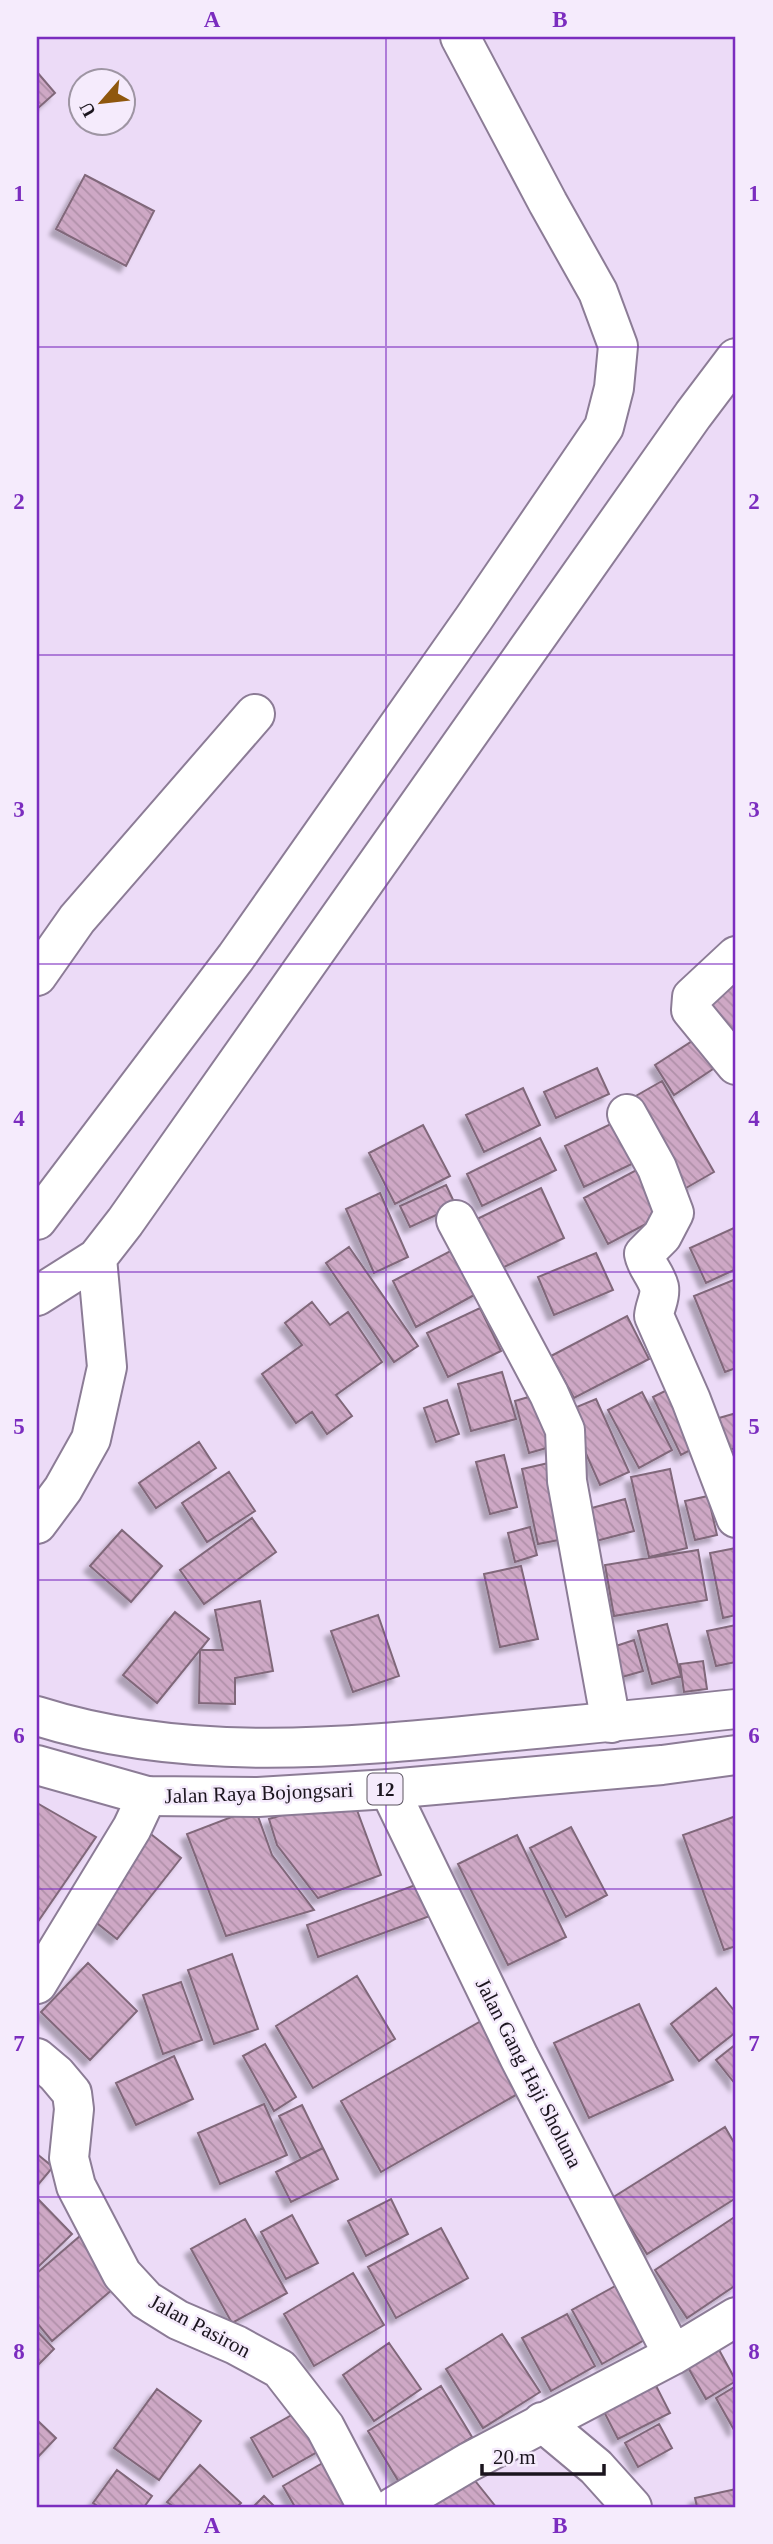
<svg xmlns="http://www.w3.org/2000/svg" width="773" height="2544" viewBox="0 0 773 2544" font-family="'Times New Roman',serif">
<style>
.building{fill:url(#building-back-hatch);stroke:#80677a;stroke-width:2;filter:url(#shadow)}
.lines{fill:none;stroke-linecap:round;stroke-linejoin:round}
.minor-casing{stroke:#8c7c96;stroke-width:42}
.highway-casing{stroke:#8c7c96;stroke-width:42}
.minor{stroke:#fff;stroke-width:38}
.highway{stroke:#fff;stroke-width:38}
.grid{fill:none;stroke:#7b2cbf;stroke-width:2;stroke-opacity:0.55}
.labels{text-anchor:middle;stroke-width:5;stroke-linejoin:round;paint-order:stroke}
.shield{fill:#f5ebfc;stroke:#5c5561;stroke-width:2}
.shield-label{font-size:19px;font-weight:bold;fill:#1b151e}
.street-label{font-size:21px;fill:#1b151e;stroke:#f5ebfc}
.neatline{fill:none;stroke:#7b2cbf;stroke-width:2.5}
.grid-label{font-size:23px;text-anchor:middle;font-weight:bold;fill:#7b2cbf}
</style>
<defs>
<pattern id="building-back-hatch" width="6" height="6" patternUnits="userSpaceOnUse" patternTransform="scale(1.75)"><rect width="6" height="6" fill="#cea8c5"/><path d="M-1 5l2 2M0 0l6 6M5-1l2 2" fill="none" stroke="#b090a9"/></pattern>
<filter id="shadow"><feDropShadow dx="-6" dy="6" stdDeviation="2" flood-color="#0004"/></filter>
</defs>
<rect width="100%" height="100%" fill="#ecdbf7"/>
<path class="building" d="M37,72L55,93L37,109Z
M85,175L154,211L126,266L56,229Z
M736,975V1049L701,1002Z
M697,1038L716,1067L674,1095L655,1065Z
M597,1068L609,1094L556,1118L544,1092Z
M662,1081L714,1172L679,1192L627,1101Z
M523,1088L540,1125L484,1152L466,1115Z
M619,1120L638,1161L584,1187L565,1146Z
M423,1125L450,1176L395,1204L369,1153Z
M540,1138L556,1170L482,1206L467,1174Z
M642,1167L667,1213L608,1244L584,1198Z
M446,1185L456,1206L410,1227L400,1206Z
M541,1188L564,1238L498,1270L475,1220Z
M380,1193L408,1257L374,1273L346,1209Z
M736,1227V1269L706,1283L690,1248Z
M462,1245L485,1289L416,1327L393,1281Z
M349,1247L418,1346L394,1362L326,1263Z
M596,1253L613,1290L554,1315L538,1277Z
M736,1279V1368L725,1372L694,1296Z
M312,1302L330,1325L348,1312L382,1362L336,1395L352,1416L327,1434L312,1412L296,1423L262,1374L302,1345L285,1323Z
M480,1308L501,1351L448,1377L427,1333Z
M627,1316L649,1359L574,1398L551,1356Z
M502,1372L516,1419L471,1431L458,1384Z
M671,1388L700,1445L681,1455L653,1397Z
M642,1392L672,1450L639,1468L608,1410Z
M542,1393L557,1445L529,1453L515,1401Z
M596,1399L629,1472L600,1485L567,1411Z
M447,1400L459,1434L436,1442L424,1408Z
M736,1413V1448L728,1450L719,1418Z
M199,1442L216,1468L156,1508L139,1483Z
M504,1455L517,1507L490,1514L476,1462Z
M553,1462L569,1538L538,1544L522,1469Z
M670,1469L687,1548L649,1557L631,1477Z
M229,1472L255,1511L207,1542L182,1503Z
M708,1496L717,1535L695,1540L685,1501Z
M625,1499L634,1531L596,1541L588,1509Z
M252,1518L276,1552L204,1604L180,1570Z
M530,1527L537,1555L515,1562L508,1533Z
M122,1530L162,1566L131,1602L90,1566Z
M736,1548V1615L723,1618L710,1553Z
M698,1550L707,1600L614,1616L605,1565Z
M521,1566L538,1639L500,1647L484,1574Z
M260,1601L273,1671L235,1678V1704L199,1703L200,1650H223L215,1610Z
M175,1612L209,1639L157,1703L123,1675Z
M378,1615L399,1676L353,1692L331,1631Z
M667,1624L681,1676L652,1684L638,1631Z
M736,1625V1662L716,1666L707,1631Z
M634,1640L643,1671L622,1677L613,1647Z
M703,1661L707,1689L684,1692L680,1664Z
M351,1794L381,1875L318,1898L277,1845L269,1819Z
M37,1803L96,1837L37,1923Z
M255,1808L272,1855L314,1910L226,1936L187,1834Z
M736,1816V1946L724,1950L683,1835Z
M571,1827L607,1895L566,1917L530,1848Z
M147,1831L181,1858L117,1939L83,1912Z
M517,1835L566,1937L508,1965L458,1864Z
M418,1884L430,1916L318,1957L307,1925Z
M232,1954L258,2029L214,2044L188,1970Z
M88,1963L137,2011L90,2060L41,2012Z
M357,1976L395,2039L313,2088L276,2026Z
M181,1982L202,2040L163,2054L143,1995Z
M716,1988L736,2013V2032L699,2061L671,2024Z
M639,2004L673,2080L589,2118L554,2043Z
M488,2017L528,2088L381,2172L341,2101Z
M265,2044L296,2097L274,2111L243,2056Z
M736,2044V2085L716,2060Z
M174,2056L193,2099L136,2125L116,2083Z
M264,2104L287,2155L220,2184L198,2133Z
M302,2105L323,2148L301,2159L279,2116Z
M725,2127L736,2146V2198L647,2254L612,2198Z
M323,2148L338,2179L291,2202L276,2172Z
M37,2154L53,2167L37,2186Z
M38,2199L72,2234L37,2268V2201Z
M391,2199L408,2234L366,2256L348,2221Z
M292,2215L318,2263L286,2279L261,2232Z
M736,2216V2285L687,2318L655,2270Z
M245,2219L287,2293L232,2323L191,2249Z
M441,2228L468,2278L396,2318L368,2267Z
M80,2236L120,2283L52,2341L37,2323V2273Z
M353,2273L384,2325L314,2366L284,2314Z
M617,2285L646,2339L602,2364L572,2310Z
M567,2314L595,2366L551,2391L522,2338Z
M37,2331L54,2349L37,2366Z
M502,2334L540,2392L483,2428L446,2369Z
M712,2337L736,2381L706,2399L681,2355Z
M389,2343L421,2389L374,2421L343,2375Z
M651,2376L670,2413L618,2439L599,2402Z
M441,2386L472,2437L399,2482L368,2431Z
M736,2386V2429L734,2430L716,2398Z
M157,2389L201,2421L159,2480L114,2448Z
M304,2408L326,2447L273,2477L251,2438Z
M37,2420L56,2438L37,2458Z
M659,2424L672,2448L638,2467L625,2443Z
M326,2461L350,2502L341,2507H295L283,2486Z
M200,2465L241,2503L237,2507H174L167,2502Z
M464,2467L496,2507H438L428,2495Z
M117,2470L152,2496L144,2507H99L93,2503Z
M736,2489V2507H697L695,2498Z
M264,2496L275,2507H253Z"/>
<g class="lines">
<defs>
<path id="minor" d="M736,956L692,997L691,1010L736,1065
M37,976L77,919L255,714
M627,1114L657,1168L674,1213L662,1236L644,1254C646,1266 656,1275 659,1287C661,1297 655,1305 654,1316L691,1400L736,1518
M37,1220L236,957L474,618L604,427L614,388L618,346L598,292L548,203L460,37
M456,1220L549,1394L565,1430L567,1481L611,1723
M37,1296L97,1258L125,1222L693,415L736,358
M37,1524L63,1489L91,1439L107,1367L97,1258
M389,1789L519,2057L673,2355
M37,1984L132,1828L147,1796
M37,2058L56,2074L72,2093L74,2109L69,2158L76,2186L122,2274L146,2300L178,2320L236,2345L280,2369L325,2427L367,2507
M542,2422L596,2467L632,2507
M393,2507L469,2462L673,2355L736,2317"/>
<path id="highway" d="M37,1716C185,1763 342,1748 494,1733C575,1725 655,1718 736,1709
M37,1765L147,1796L258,1797L389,1789L662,1765L736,1755"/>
</defs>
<use href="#minor" class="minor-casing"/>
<use href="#highway" class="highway-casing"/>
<use href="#minor" class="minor"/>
<use href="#highway" class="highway"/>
</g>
<path class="grid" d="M386,37V2507M37,347H736M37,655H736M37,964H736M37,1272H736M37,1580H736M37,1889H736M37,2197H736"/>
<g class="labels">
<rect class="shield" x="367.5" y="1773.5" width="35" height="31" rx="5"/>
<g class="shield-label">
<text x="385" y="1796">12</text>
</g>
<g class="street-label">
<text transform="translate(259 1793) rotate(-2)" y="7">Jalan Raya Bojongsari</text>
<text transform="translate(529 2073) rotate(63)" y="7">Jalan Gang Haji Sholuna</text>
<text transform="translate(200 2326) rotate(28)" y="7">Jalan Pasiron</text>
</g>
</g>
<rect width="773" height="2544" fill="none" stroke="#f5ebfc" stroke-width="77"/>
<g transform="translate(102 102) rotate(242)"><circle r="33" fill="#f5ebfc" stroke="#9e95a3" stroke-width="2"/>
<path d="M0-5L12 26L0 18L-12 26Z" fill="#8f570d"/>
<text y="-10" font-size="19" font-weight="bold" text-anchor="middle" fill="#1b151e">U</text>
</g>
<path d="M482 2464v10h122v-10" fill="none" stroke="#1b151e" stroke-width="3.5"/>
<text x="493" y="2464" font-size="21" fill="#1b151e" stroke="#f5ebfc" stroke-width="5" paint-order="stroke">20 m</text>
<rect x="38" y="38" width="696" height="2468" class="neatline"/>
<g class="grid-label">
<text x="212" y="27">A</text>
<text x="560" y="27">B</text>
<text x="19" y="201">1</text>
<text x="754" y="201">1</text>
<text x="19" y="509">2</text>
<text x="754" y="509">2</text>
<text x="19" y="817">3</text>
<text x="754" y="817">3</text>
<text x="19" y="1126">4</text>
<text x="754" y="1126">4</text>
<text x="19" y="1434">5</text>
<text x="754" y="1434">5</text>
<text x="19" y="1743">6</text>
<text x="754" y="1743">6</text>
<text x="19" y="2051">7</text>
<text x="754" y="2051">7</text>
<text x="19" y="2359">8</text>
<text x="754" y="2359">8</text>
<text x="212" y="2533">A</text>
<text x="560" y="2533">B</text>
</g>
</svg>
